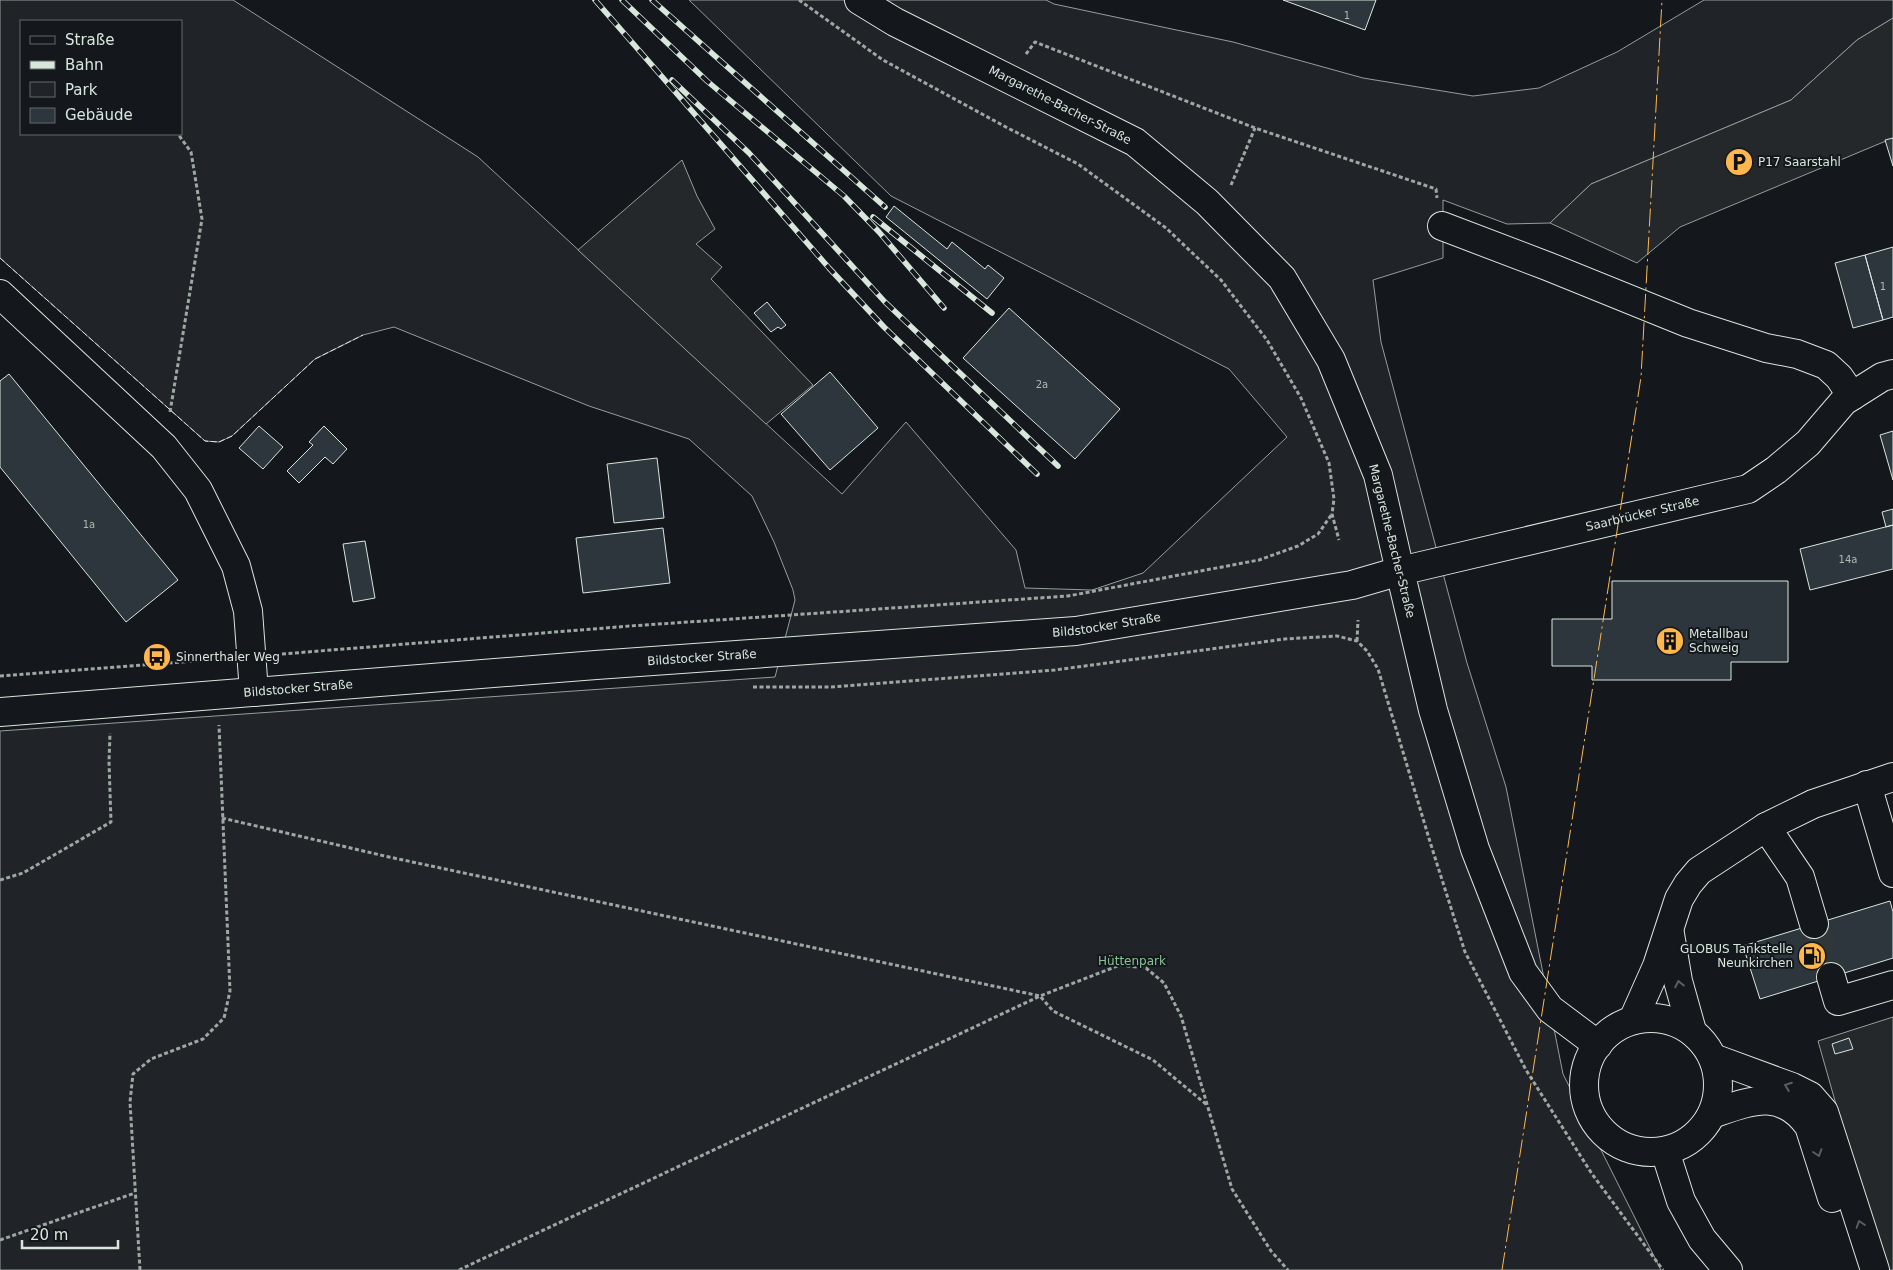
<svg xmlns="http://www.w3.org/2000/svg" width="1893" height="1270" viewBox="0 0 1893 1270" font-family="'DejaVu Sans',sans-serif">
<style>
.green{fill:#202428;stroke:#939e99;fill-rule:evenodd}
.parking{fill:#24282b;stroke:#939e99}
.building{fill:#2c363c;stroke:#d8e6dc}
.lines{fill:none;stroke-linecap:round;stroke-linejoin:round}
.minor-tunnel{stroke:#313739;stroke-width:28;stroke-dasharray:28 14;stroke-linecap:butt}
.minor-casing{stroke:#d8e6dc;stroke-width:30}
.major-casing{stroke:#d8e6dc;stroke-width:30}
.path{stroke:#9da8a2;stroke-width:3;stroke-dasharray:4 2.5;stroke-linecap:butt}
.minor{stroke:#14181c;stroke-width:28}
.major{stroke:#14181c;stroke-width:28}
.rail-casing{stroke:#d8e6dc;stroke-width:5.5}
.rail{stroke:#14181c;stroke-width:4;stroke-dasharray:11;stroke-linecap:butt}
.fence{stroke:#d8e6dc;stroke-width:1;stroke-dasharray:6 2.5;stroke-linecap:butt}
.power{stroke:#ffb74d;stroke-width:1;stroke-dasharray:18 4 2.5 4;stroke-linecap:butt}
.oneway{stroke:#59605f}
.labels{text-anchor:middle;stroke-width:4;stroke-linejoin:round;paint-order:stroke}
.number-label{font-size:10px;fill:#adbab4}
.street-label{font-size:12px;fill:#d8e6dc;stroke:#14181c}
.poi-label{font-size:12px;fill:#d8e6dc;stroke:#14181c;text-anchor:start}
.park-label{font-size:12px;fill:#8ac095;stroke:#14181c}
</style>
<rect width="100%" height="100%" fill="#14181c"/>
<path class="green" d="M0,0H233L478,157L842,494L906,422L1016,550L1025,588L1092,590L1143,573L1287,437L1229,369L891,196L689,0H1046L1054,4L1233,42L1363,78L1473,96L1539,88L1617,52L1704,0H1893V18L1857,40L1791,100L1591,184L1550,223L1507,224L1443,200V258L1373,280L1381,342L1467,663L1506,787L1563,1074L1661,1270H0V731L775,677L795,600L793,590L774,542L752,496L689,439L589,406L394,327L363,335L315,359L232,436L219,442L205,441L0,258ZM21,21H181V134H21Z"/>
<path class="parking" d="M1893,18V138L1680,227L1637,263L1550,223L1591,184L1791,100L1857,40Z
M682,160L697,196L715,229L696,244L722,267L711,279L813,385L766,424L578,250Z
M1893,1017V1270H1883L1818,1041Z"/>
<path class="building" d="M1283,0H1376L1365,30Z
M1893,138V166L1885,140Z
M894,206L947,249L952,242L985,269L988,265L1004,278L987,299L886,217Z
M1893,247V317L1883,320L1865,255Z
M1865,255L1883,320L1853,328L1835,263Z
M767,302L786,325L781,329L778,327L771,332L754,313Z
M1009,308L1120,409L1075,459L963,358Z
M830,372L878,428L830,470L781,414Z
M9,374L178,580L126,622L0,467V381Z
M259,426L283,447L263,469L239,448Z
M324,426L347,449L333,464L325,457L299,483L287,471L313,445L309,442Z
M1893,431V480L1880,435Z
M657,458L664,518L614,523L607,464Z
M1893,509V525L1886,527L1882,512Z
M1893,525V569L1810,590L1800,549Z
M663,528L670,583L583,593L576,538Z
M365,541L375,598L353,602L343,544Z
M1612,581H1788V662H1731V680H1592V666H1552V619H1612Z
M1890,901L1893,912V958L1760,999L1743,946Z
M1849,1038L1853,1049L1835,1054L1832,1044Z"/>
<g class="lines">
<path class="minor-tunnel" d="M1814,924L1831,977"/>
<defs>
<g id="minor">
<path d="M1442,226L1547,266L1688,323L1766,348L1797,354L1826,365L1839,377L1852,396"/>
<path d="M0,294L164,447L198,490L236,566L248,611L254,692"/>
<path d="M1867,785L1893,873"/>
<path d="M1766,827L1800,877L1814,924"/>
<path d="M1670,934L1678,981L1692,1031"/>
<path d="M1831,977L1838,1001L1893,985"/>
<circle cx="1651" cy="1085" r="67"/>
<path d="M1633,1020L1657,966L1679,899L1688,884L1699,871L1766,827L1813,804L1893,777"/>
<path id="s1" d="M1598,1045L1550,1009L1523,972L1475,849L1433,710L1400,571L1748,489L1776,470L1808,443L1844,401L1882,377L1893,374"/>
<path d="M1713,1058L1792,1087L1810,1096L1824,1112L1875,1270"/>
<path d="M1712,1114C1750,1101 1781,1087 1809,1126L1832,1198"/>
<path d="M1665,1151L1681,1201L1702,1239L1728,1270"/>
</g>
<g id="major">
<path id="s2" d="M0,712L596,665L1076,631L1352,585L1400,571L1378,475L1331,360L1282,278L1207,202L1135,142L895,22L859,0"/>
</g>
</defs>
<use href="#minor" class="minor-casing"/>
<use href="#major" class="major-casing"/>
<path class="path" d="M799,0L883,60L1004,126L1078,164L1166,228L1221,280L1267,340L1301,398L1329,463L1334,499L1332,514L1339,540
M1026,54L1035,42L1255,128L1436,189L1437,198
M1231,185L1255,128
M170,412L202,219L191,152L178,134
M1357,641L1358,620
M282,654L630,626L1068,596L1259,560L1298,546L1318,534L1332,514
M0,676L221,659
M753,687H831L1055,670L1285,639L1337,636L1357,641L1367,651L1378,669L1431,845L1465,952L1526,1070L1592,1174L1663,1270
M222,818L389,857L1040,996L1053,1011L1153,1060L1207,1105
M0,880L23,873L111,822L109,762L110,733
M0,1240L135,1193
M140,1270L130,1102L133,1074L151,1059L203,1039L224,1018L230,991L219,725
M459,1270L1040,996L1120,965L1146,968L1164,983L1181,1016L1232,1189L1271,1251L1288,1270"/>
<use href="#minor" class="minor"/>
<use href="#major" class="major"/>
<defs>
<path id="rail" d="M595,0L829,268L884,327L1037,474
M622,0L707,81L844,196L879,232L944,308
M652,0L885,207
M672,80L749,153L885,302L1058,466
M873,217L992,313"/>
</defs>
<use href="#rail" class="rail-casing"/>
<use href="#rail" class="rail"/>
<path class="fence" d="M0,258L205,441L219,442L232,436L315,359L363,335"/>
<path class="power" d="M1502,1270L1641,377L1662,0"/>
</g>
<defs><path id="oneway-chevron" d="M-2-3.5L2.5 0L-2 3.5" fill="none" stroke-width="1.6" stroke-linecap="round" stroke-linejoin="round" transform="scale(1.25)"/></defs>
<g class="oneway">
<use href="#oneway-chevron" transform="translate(1679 984) rotate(-102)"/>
<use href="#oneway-chevron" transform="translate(1788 1086) rotate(-159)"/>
<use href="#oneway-chevron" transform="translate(1818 1153) rotate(72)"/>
<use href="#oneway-chevron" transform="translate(1860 1224) rotate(-108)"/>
</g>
<defs>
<symbol id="parking-disc" viewBox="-11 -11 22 22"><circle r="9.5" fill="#ffb74d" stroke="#14181c"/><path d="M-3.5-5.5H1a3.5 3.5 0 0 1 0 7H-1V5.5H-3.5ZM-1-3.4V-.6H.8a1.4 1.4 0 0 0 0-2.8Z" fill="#111"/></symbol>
<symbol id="building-disc" viewBox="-11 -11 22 22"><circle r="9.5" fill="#ffb74d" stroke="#14181c"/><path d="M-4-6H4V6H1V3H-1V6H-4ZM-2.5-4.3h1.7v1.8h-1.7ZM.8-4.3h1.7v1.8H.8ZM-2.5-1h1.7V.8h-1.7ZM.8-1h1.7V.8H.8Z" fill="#111"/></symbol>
<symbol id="bus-disc" viewBox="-11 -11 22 22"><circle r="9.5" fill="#ffb74d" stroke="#14181c"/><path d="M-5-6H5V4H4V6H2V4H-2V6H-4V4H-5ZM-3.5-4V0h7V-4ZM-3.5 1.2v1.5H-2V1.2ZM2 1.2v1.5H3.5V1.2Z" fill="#111"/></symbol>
<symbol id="fuel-disc" viewBox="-11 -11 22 22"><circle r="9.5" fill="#ffb74d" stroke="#14181c"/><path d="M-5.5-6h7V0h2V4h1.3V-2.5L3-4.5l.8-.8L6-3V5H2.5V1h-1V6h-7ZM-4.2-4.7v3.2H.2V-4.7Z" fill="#111"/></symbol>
</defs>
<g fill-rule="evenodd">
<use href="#parking-disc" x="1723" y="146" width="32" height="32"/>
<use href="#building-disc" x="1654" y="625" width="32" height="32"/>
<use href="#bus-disc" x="141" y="641" width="32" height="32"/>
<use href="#fuel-disc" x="1796" y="940" width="32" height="32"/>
</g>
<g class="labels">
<g class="number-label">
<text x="1347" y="19">1</text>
<text x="1883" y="290">1</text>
<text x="1042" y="388">2a</text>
<text x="89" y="528">1a</text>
<text x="1848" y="563">14a</text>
</g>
<g class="street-label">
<text transform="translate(1060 105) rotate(27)" y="4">Margarethe-Bacher-Straße</text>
<text dy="4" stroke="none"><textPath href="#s1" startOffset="775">Saarbrücker Straße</textPath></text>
<text transform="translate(1392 541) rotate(76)" y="4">Margarethe-Bacher-Straße</text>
<text dy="4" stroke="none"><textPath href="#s2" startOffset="1110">Bildstocker Straße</textPath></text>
<text dy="4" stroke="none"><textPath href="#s2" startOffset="704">Bildstocker Straße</textPath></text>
<text dy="4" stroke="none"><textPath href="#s2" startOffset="299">Bildstocker Straße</textPath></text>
</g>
<g class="poi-label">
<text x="1758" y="166">P17 Saarstahl</text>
<text x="1689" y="638">Metallbau<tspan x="1689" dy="14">Schweig</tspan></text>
<text x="176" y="661">Sinnerthaler Weg</text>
<text x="1793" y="953" text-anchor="end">GLOBUS Tankstelle<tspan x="1793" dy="14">Neunkirchen</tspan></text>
</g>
<g class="park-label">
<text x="1132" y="965">Hüttenpark</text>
</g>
</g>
<rect x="20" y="20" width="162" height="115" fill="#14181c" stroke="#626a69"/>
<rect x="30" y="36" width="25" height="8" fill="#14181c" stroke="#626a69"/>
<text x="65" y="45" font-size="15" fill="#d8e6dc">Straße</text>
<rect x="30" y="61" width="25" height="8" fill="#d8e6dc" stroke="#626a69"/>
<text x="65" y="70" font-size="15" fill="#d8e6dc">Bahn</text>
<rect x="30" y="82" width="25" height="15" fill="#202428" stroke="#626a69"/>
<text x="65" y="95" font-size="15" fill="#d8e6dc">Park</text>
<rect x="30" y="108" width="25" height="15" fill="#2c363c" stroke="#626a69"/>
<text x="65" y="120" font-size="15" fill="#d8e6dc">Gebäude</text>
<path d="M22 1240v8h96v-8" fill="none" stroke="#d8e6dc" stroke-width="2.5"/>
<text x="30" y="1240" font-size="15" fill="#d8e6dc" stroke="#14181c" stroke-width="4" paint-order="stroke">20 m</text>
</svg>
